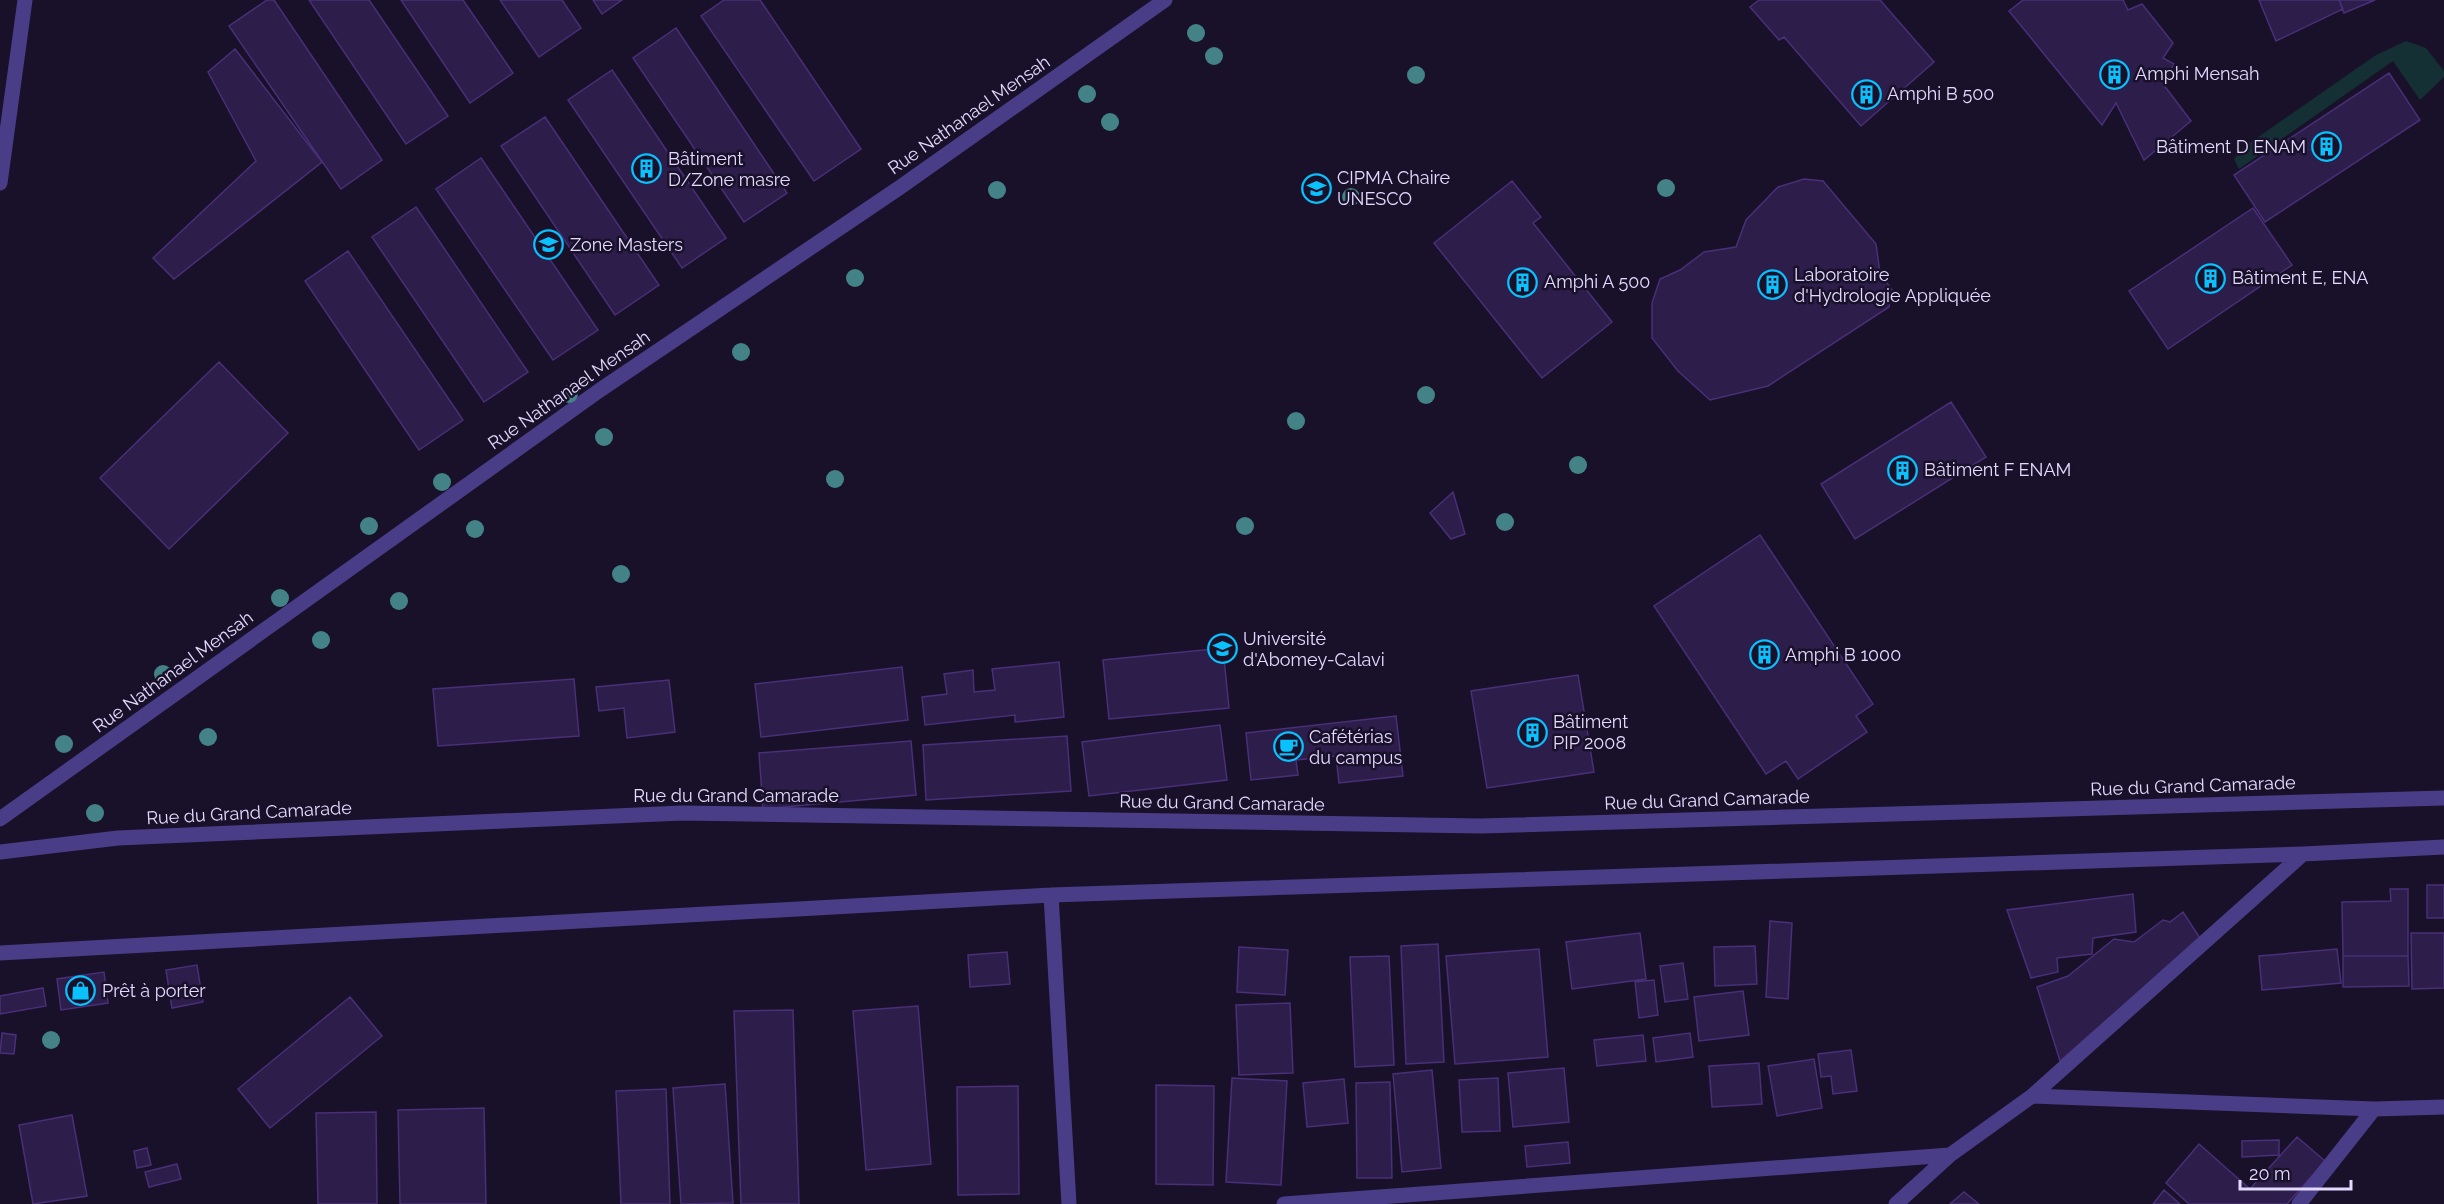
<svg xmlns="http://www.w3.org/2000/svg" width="2444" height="1204" viewBox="0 0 2444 1204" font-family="Raleway,sans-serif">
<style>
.green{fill:#143034}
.building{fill:#2d1d4b;stroke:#482f77;stroke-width:1.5}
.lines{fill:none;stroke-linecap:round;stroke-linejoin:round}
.service{stroke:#4a3d88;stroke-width:15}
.minor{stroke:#4a3d88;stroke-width:15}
.tree{fill:#438387}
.labels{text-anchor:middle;stroke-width:5;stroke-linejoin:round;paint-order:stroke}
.poi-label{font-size:18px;fill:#e4daff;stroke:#19112a;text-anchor:start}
.street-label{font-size:18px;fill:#e4daff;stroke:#19112a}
</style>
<rect width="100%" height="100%" fill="#19112a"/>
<path class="green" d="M2406,41L2426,48L2444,71V77L2420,100L2393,61L2239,169L2234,159L2244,147L2376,55Z"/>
<path class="building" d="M267,0H274L382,160L341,189L229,26Z
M309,0H369L448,116L406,144Z
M401,0H463L513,73L470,103Z
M500,0H562L581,28L539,57Z
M593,0H622L602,14Z
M724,0H760L861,149L814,181L701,16Z
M1759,0H1880L1934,62L1861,126L1784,37L1779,40L1750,7Z
M2023,0H2123L2128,10L2142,4L2173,43L2163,58L2174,64L2163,84L2191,121L2144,160L2116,103L2102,125L2009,11Z
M2259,0H2339L2343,9L2276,41Z
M2339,0H2375L2344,13Z
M676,28L787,193L744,222L633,58Z
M235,49L322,162L174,279L153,258L256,161L208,72Z
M612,70L726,238L682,268L568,100Z
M2389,73L2420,120L2265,222L2234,175Z
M545,117L659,285L615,315L501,146Z
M481,158L598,330L553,360L436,189Z
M1804,179L1823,181L1876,244L1880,273L1892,290L1889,307L1768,386L1710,400L1678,371L1652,338V303L1660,279L1680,270L1704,252L1736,247L1746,220L1778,187Z
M1512,181L1541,217L1533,223L1612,322L1542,378L1434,243Z
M416,207L528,372L484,402L372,237Z
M2253,208L2292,265L2168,349L2129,291Z
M348,251L463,420L419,450L305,281Z
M219,362L288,433L169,549L100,478Z
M1951,402L1986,457L1855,539L1821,484Z
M1453,492L1465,534L1451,539L1430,513Z
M1760,535L1873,704L1856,716L1867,732L1798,779L1786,761L1766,774L1654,606Z
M1223,648L1229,708L1109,719L1103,660Z
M1059,662L1064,717L1015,722V715L925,725L922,697L947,694L944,674L973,670L974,692L995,690L992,669Z
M902,667L908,720L761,737L755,684Z
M1578,675L1594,772L1487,788L1471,691Z
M574,679L579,736L438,746L433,689Z
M669,680L675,732L627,738L624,708L599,711L596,687Z
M1396,716L1403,776L1339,783L1336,756L1296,760L1298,775L1251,780L1246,733Z
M1220,725L1227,780L1089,796L1082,742Z
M1067,736L1071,791L926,800L923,745Z
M911,741L916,795L763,809L759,753Z
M2427,885H2444V918H2427Z
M2390,889H2408V956H2343L2342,902L2391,901Z
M2133,894L2136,932L2093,938L2092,954L2057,958L2058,972L2031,978L2007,910Z
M2183,912L2200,938L2060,1061L2037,987L2068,976L2114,939L2134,942L2163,920L2170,922Z
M1770,921L1792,923L1788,999L1766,997Z
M1640,933L1646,979L1572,989L1566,942Z
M2411,933H2444V988L2412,989Z
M1438,944L1444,1062L1406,1064L1401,946Z
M1755,946L1757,984L1715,986L1714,947Z
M1239,947L1288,950L1285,995L1237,992Z
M1539,949L1548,1057L1455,1064L1446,956Z
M2337,949L2341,983L2262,990L2259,956Z
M1007,952L1010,984L970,987L968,955Z
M1389,956L1394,1065L1355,1067L1350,957Z
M2343,956H2408L2409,986L2343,987Z
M1683,963L1688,999L1665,1002L1660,966Z
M197,965L203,1002L172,1008L166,970Z
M104,972L108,1003L61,1010L57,979Z
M1654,980L1658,1015L1639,1018L1635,982Z
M43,988L46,1006L0,1014V996Z
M1743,991L1749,1035L1699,1041L1694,997Z
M350,997L382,1036L270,1128L238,1089Z
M1290,1003L1293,1073L1239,1075L1236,1005Z
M918,1006L931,1164L866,1170L853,1011Z
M793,1010L799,1204H741L734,1011Z
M2,1033L16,1035L14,1054L0,1053Z
M1690,1033L1693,1057L1656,1062L1653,1038Z
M1643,1035L1646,1061L1597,1066L1594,1040Z
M1851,1050L1857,1091L1833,1094L1831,1076L1821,1077L1818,1054Z
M1814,1059L1822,1108L1777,1116L1768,1066Z
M1759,1063L1762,1104L1712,1107L1709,1066Z
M1564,1068L1569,1122L1513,1127L1508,1073Z
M1432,1070L1441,1168L1402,1172L1393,1074Z
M1232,1078L1287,1081L1281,1185L1226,1182Z
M1498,1078L1500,1131L1462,1132L1459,1080Z
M1344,1079L1348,1123L1307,1127L1303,1083Z
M1390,1082L1392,1178H1357L1356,1083Z
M725,1084L733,1203L681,1204L673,1088Z
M1156,1085L1214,1086L1213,1185L1156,1184Z
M1018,1086L1019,1194L958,1195L957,1087Z
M666,1089L670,1204H621L616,1091Z
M484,1108L486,1204H400L398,1110Z
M376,1112L377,1204H318L316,1113Z
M72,1115L87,1196L33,1204L19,1125Z
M2297,1137L2325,1161L2287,1204H2189L2166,1183L2199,1144L2250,1189Z
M2279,1140V1155L2242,1157V1141Z
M1568,1142L1570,1163L1527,1167L1525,1146Z
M147,1148L151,1165L137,1168L134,1151Z
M177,1164L181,1179L149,1187L145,1172Z
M2164,1190L2180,1204H2153Z
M1964,1192L1979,1204H1950Z"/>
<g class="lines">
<path class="service" d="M0,819L600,390L899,188L1165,0
M0,852L118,838L682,813L1480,826L2444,798"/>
<path class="minor" d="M0,183L25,0
M1051,895L1069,1204
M0,953L1051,895L2303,854L2444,847
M2032,1096L2374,1109L2444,1107
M1284,1204L1950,1155
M1896,1204L1950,1155L2032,1096L2303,854
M2299,1204L2374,1109"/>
</g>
<g class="tree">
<circle cx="1196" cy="33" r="9"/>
<circle cx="1214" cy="56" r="9"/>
<circle cx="1416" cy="75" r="9"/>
<circle cx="1087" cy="94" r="9"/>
<circle cx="1110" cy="122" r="9"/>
<circle cx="1666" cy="188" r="9"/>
<circle cx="997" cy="190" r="9"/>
<circle cx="1351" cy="197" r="9"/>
<circle cx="855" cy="278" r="9"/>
<circle cx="741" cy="352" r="9"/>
<circle cx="569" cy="394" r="9"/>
<circle cx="1426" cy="395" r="9"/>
<circle cx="1296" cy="421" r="9"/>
<circle cx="604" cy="437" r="9"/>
<circle cx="1578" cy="465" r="9"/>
<circle cx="835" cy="479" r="9"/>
<circle cx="442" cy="482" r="9"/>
<circle cx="1505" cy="522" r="9"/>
<circle cx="369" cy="526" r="9"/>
<circle cx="1245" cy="526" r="9"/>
<circle cx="475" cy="529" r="9"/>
<circle cx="621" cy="574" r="9"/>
<circle cx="280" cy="598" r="9"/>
<circle cx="399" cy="601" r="9"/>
<circle cx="321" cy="640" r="9"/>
<circle cx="163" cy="674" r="9"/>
<circle cx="208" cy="737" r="9"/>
<circle cx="64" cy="744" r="9"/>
<circle cx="95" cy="813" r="9"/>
<circle cx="51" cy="1040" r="9"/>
</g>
<defs>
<symbol id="building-ring" viewBox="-11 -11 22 22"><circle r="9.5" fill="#19112a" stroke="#08c1fd" stroke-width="1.5"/><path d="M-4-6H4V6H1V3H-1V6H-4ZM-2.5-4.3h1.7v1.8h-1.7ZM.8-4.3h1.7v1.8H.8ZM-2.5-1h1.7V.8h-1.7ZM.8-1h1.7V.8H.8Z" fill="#08c1fd"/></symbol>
<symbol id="university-ring" viewBox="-11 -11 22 22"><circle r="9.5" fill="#19112a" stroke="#08c1fd" stroke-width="1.5"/><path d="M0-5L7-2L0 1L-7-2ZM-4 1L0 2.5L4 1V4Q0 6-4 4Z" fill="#08c1fd"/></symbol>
<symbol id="cafe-ring" viewBox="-11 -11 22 22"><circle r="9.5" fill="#19112a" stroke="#08c1fd" stroke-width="1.5"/><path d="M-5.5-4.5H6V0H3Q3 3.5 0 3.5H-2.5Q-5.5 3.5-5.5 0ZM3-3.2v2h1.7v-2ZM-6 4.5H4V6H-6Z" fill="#08c1fd"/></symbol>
<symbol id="shop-ring" viewBox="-11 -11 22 22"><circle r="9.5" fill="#19112a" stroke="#08c1fd" stroke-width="1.5"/><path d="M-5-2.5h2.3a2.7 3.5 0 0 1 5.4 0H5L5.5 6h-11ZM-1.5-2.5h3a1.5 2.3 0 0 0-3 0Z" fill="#08c1fd"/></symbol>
</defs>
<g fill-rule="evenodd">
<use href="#building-ring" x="2098" y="58" width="33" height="33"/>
<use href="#building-ring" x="1850" y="78" width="33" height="33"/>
<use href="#building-ring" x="2310" y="130" width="33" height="33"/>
<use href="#building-ring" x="630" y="152" width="33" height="33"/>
<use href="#university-ring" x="1300" y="172" width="33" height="33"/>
<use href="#university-ring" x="532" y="228" width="33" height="33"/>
<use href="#building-ring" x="2194" y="262" width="33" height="33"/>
<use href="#building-ring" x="1506" y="266" width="33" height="33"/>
<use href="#building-ring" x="1756" y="268" width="33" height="33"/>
<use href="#building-ring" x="1886" y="454" width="33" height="33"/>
<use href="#university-ring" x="1206" y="632" width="33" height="33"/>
<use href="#building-ring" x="1748" y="638" width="33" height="33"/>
<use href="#building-ring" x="1516" y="716" width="33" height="33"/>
<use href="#cafe-ring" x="1272" y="730" width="33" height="33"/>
<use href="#shop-ring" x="64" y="974" width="33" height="33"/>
</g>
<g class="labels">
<g class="poi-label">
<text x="2135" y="80">Amphi Mensah</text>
<text x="1887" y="100">Amphi B 500</text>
<text x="2306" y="153" text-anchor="end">Bâtiment D ENAM</text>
<text x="668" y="165">Bâtiment<tspan x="668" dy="21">D/Zone masre</tspan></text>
<text x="1337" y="184">CIPMA Chaire<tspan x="1337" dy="21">UNESCO</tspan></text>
<text x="570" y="251">Zone Masters</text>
<text x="1794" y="281">Laboratoire<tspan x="1794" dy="21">d'Hydrologie Appliquée</tspan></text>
<text x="2232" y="284">Bâtiment E, ENA</text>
<text x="1544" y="288">Amphi A 500</text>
<text x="1924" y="476">Bâtiment F ENAM</text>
<text x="1243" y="645">Université<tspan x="1243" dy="21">d'Abomey-Calavi</tspan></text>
<text x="1785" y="661">Amphi B 1000</text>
<text x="1553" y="728">Bâtiment<tspan x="1553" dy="21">PIP 2008</tspan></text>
<text x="1309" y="743">Cafétérias<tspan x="1309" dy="21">du campus</tspan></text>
<text x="102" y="997">Prêt à porter</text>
</g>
<g class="street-label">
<text transform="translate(969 115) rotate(-35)" y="6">Rue Nathanael Mensah</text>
<text transform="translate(569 390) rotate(-35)" y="6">Rue Nathanael Mensah</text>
<text transform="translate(173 672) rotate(-36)" y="6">Rue Nathanael Mensah</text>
<text transform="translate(2193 786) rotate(-2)" y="6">Rue du Grand Camarade</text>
<text x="736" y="802">Rue du Grand Camarade</text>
<text transform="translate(1707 800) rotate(-2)" y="6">Rue du Grand Camarade</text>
<text transform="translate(1222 803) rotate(1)" y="6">Rue du Grand Camarade</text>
<text transform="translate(249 813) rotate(-3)" y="6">Rue du Grand Camarade</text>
</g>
</g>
<path d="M2240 1180v9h111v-9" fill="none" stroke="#e4daff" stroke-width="3"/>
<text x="2249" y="1180" font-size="18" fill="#e4daff" stroke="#19112a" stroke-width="4.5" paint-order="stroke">20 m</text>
</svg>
